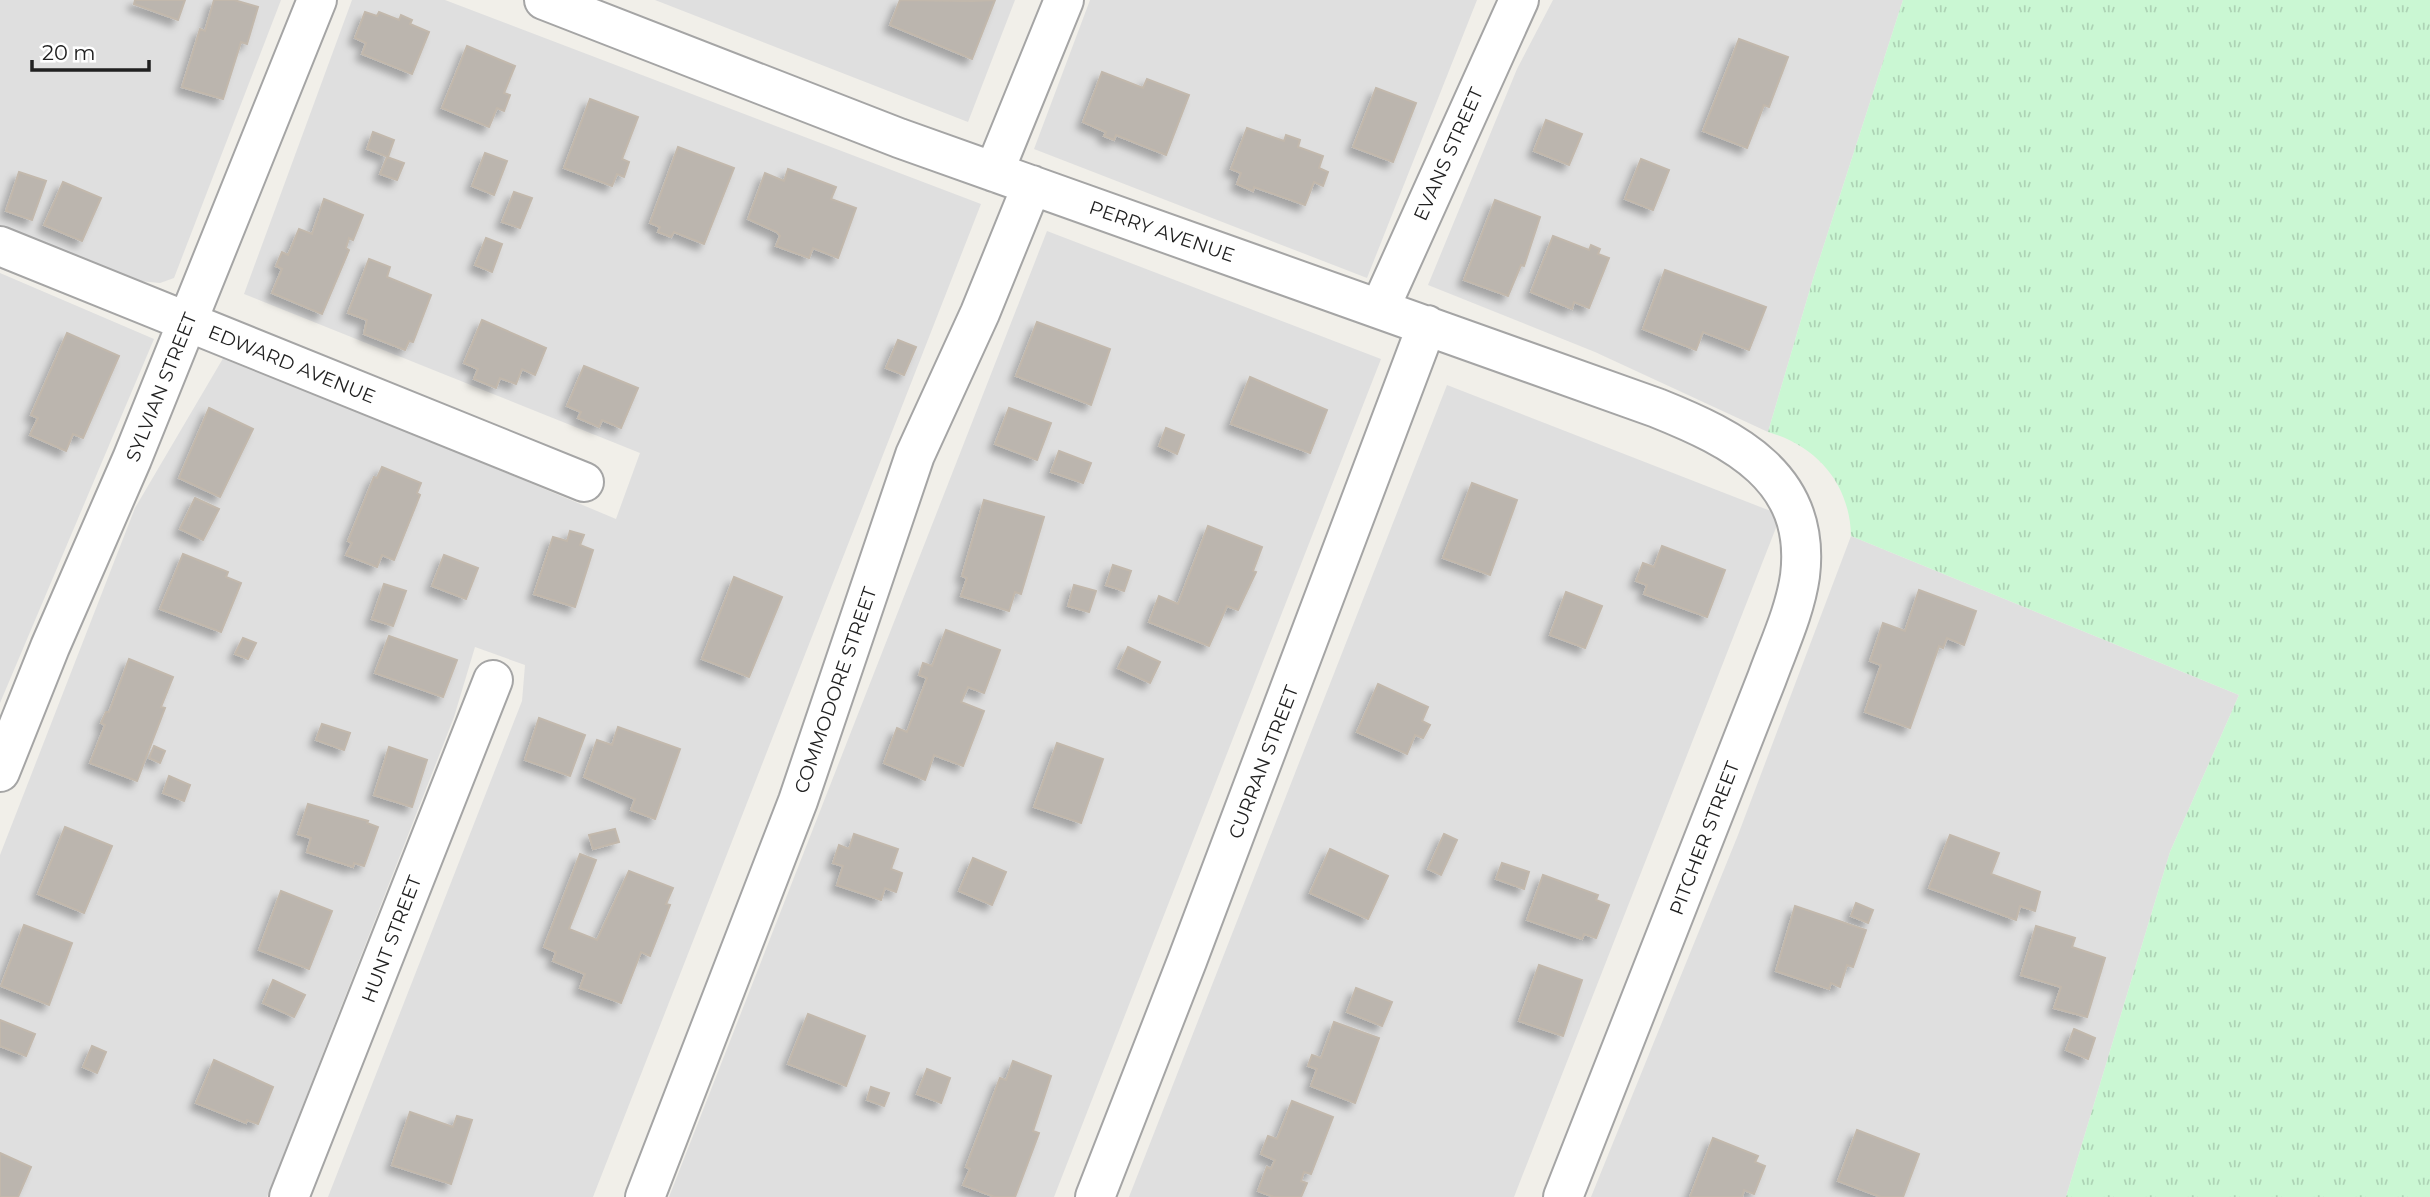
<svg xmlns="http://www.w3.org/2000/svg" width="2430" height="1197" viewBox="0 0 2430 1197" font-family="Montserrat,sans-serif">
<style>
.residential{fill:#dfdfdf}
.park{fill:url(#park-tufts)}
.building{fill:#bbb5ae;stroke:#c2b8ac;stroke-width:2;filter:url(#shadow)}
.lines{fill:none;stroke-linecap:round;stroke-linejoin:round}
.minor-casing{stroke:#a5a5a5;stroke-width:42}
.minor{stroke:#fff;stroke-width:38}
.labels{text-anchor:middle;stroke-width:6;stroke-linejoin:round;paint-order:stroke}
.street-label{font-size:19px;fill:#212121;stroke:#fff}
</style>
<defs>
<pattern id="park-tufts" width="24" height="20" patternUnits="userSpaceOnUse" patternTransform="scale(1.75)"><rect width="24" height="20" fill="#caf7d3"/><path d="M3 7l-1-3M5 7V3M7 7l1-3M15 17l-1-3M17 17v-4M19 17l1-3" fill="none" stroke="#add3b5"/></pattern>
<filter id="shadow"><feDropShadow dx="-6" dy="6" stdDeviation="3.5" flood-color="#0004"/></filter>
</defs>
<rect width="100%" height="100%" fill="#f1efe9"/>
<path class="residential" d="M0,0H281L174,278L160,283L139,281L0,225Z
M352,0H445L981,204L593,1197H328L522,701L525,665L475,647L454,717L267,1197H0V855L135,508L225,355L616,519L640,453L244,294Z
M655,0H1015L968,122Z
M1090,0H1477L1367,278L1034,149Z
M1553,0H1903L1813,279L1768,432L1595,352L1428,285L1517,69Z
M1047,231L1381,359L1054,1197H669Z
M0,273L154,339L0,703Z
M1447,385L1781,515L1514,1197H1129Z
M1851,536L2239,695L2170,852L2066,1197H1591L1738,835Z"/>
<path class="park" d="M1903,0H2430V1197H2066L2170,852L2239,695L1851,536C1850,484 1817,446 1768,432L1813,279Z"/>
<path class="building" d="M135,0H185L178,20L134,4Z
M214,0H234L258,7L247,44L241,42L223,99L182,87L200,29L205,31Z
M900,0L972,1L995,0L972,59L890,25Z
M365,12L377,16L379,12L399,20L401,15L412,20L410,24L429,32L412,74L362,54L366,43L355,38Z
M1739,39L1788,57L1769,107L1764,105L1747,148L1703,131Z
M467,46L515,66L504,93L510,95L504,111L497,108L489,127L442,108Z
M1102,72L1143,88L1147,79L1189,95L1166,155L1116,135L1114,140L1104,136L1106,132L1083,122Z
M1376,88L1416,103L1393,162L1353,147Z
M590,99L638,117L622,159L629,162L624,177L617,174L612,186L564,168Z
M1546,120L1582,134L1569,165L1534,151Z
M1247,128L1284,141L1286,135L1300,140L1298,147L1323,156L1319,168L1328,172L1323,186L1314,182L1305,205L1254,187L1253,191L1237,184L1241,173L1231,169Z
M373,132L394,140L388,157L367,149Z
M678,147L734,168L704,244L674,232L671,237L658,232L660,227L650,223Z
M485,153L507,161L494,195L472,186Z
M387,157L404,163L397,180L380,174Z
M1641,159L1669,170L1653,210L1625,199Z
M788,169L836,187L831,199L856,208L838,258L813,248L809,258L776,246L780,236L777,232L748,219L765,173L784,181Z
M19,172L46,181L32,220L6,211Z
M63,182L101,198L82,241L44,225Z
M514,192L532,198L520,228L502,222Z
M324,199L363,215L353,240L349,238L346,248L349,250L322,314L272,293L282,269L276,266L282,252L288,255L299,229L312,234Z
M1495,200L1540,217L1524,266L1521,265L1508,296L1464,280Z
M1553,236L1589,250L1591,245L1600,249L1598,254L1609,258L1589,308L1574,302L1572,309L1531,292Z
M486,238L502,244L492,272L475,265Z
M369,259L390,267L387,277L431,295L413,342L409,341L405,350L364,334L367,320L348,313Z
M1665,270L1766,307L1749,350L1703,332L1696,350L1643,329Z
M482,320L546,348L535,375L522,369L516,384L500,378L496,388L474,379L478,369L464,363Z
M1037,322L1110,349L1091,405L1016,376Z
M67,333L119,356L83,438L73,434L66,451L30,435L38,418L31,415Z
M898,340L916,347L904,375L886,368Z
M584,366L638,388L621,428L602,420L599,427L578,418L581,412L567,406Z
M1250,377L1327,410L1310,453L1231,424Z
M209,408L253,429L220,497L179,478Z
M1009,408L1051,423L1037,460L995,444Z
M1166,428L1184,435L1177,454L1159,446Z
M1059,451L1091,463L1083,483L1051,472Z
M382,467L421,483L417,493L420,495L394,560L382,555L377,567L346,555L352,543L348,541L374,477L377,478Z
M1472,483L1517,500L1490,575L1443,558Z
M195,498L219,509L203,540L180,529Z
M984,500L1044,517L1021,594L1015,592L1009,611L961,596L967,578L962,576Z
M1208,526L1262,547L1253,571L1256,572L1238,610L1227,606L1209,646L1149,622L1159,596L1178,604Z
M570,531L584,535L580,545L593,550L575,607L534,594L553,537L567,541Z
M1662,546L1725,570L1707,617L1644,594L1647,585L1636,581L1643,563L1654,567Z
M183,554L228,572L226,577L241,583L221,632L160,609Z
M444,555L478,568L466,599L432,586Z
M1113,565L1131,571L1124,591L1106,585Z
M734,577L782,597L749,677L702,659Z
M384,584L406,591L393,626L372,619Z
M1074,585L1096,591L1089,612L1068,606Z
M1919,590L1976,611L1964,645L1947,638L1943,648L1939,646L1910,728L1865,712L1881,665L1870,661L1883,623L1905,631Z
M1566,592L1602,606L1585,648L1550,635Z
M946,630L1000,650L984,693L968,687L961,702L984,711L963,766L934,755L925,780L884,763L897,728L907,732L927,678L919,675L923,663L932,666Z
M389,636L457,660L443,697L375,673Z
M243,638L256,643L248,659L235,654Z
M1128,647L1160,662L1150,683L1118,668Z
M129,659L173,677L161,707L165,708L137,781L90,763L105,725L101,723L106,712H109Z
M1378,684L1428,707L1422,721L1430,725L1423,738L1415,735L1407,754L1357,732Z
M539,718L585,735L570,776L525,760Z
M322,724L350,733L344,750L316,740Z
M618,727L680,749L655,819L631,810L635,799L584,777L597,740L612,745Z
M1057,743L1103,759L1081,823L1034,807Z
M154,746L165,751L160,763L149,758Z
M389,747L427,760L412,807L374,795Z
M169,776L190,785L184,801L163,793Z
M308,804L368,821L367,823L378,827L364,866L354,863L353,867L307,852L311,838L298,834Z
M65,827L112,846L84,913L38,894Z
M615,829L619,842L593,849L589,835Z
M854,834L898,849L891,869L902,873L896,892L885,888L881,900L837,885L843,866L833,863L839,845L849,849Z
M1444,834L1457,840L1441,875L1428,869Z
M1950,835L1999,853L1991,874L2040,892L2035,911L2020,906L2016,920L1929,888Z
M1330,849L1388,876L1368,919L1310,893Z
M580,854L596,860L569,929L597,940L629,871L673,888L666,904L670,905L650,956L641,952L621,1003L580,988L585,974L553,961L556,952L544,947Z
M973,858L1006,872L992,905L959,891Z
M1502,863L1529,872L1524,889L1496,879Z
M1543,875L1598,895L1596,900L1609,905L1596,938L1584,934L1582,939L1527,920Z
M281,891L332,911L309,969L259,950Z
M1856,903L1873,910L1868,923L1851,916Z
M1795,906L1866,930L1853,967L1847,965L1840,987L1831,983L1829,989L1776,971Z
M24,925L72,943L49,1005L1,986Z
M2036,926L2075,938L2072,947L2105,958L2087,1017L2054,1008L2061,987L2021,975Z
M1539,965L1582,980L1563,1036L1519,1021Z
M273,980L305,995L294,1017L263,1003Z
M1356,988L1392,1002L1382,1026L1347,1012Z
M808,1014L865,1036L846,1086L788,1064Z
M0,1020L35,1034L26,1056L0,1046Z
M1334,1022L1379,1038L1355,1103L1311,1086L1317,1069L1308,1066L1312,1055L1321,1058Z
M2074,1029L2095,1038L2088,1059L2066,1050Z
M92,1046L106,1052L97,1073L83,1067Z
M214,1060L273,1087L258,1124L247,1120L246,1123L196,1103Z
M1013,1061L1051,1076L1033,1131L1039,1133L1015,1197H995L963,1185L970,1169L966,1167L1000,1078L1006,1080Z
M927,1069L950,1078L941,1103L917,1094Z
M871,1087L889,1093L884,1106L867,1100Z
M1292,1101L1333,1117L1311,1174L1304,1172L1301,1181L1307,1183L1301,1197H1274L1258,1191L1267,1167L1271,1169L1275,1160L1261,1154L1268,1136L1277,1139Z
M410,1112L453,1127L457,1116L472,1120L451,1184L392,1165Z
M1857,1130L1919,1154L1903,1197H1881L1838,1181Z
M1713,1138L1758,1156L1755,1162L1765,1166L1754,1194L1744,1190L1742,1197H1690Z
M0,1153L31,1167L18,1197H0Z"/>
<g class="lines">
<defs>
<path id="minor" d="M544,0L899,138L1657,408C1734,439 1812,477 1800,576C1795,611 1779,645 1767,678L1563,1197
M994,172L1064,0
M0,246L584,482
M1380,308L1519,0
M0,772L50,647L132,459L317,0
M289,1197L493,680
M645,1197L798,801L915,455L980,313L1032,185
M1095,1197L1187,961L1427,325"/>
</defs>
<use href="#minor" class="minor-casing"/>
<use href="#minor" class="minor"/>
</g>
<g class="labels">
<g class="street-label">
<text transform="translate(1448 154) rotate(-66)" y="7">EVANS STREET</text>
<text transform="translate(1162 231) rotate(19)" y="7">PERRY AVENUE</text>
<text transform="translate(292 364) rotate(22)" y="7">EDWARD AVENUE</text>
<text transform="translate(161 387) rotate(-68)" y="7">SYLVIAN STREET</text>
<text transform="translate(835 690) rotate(-71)" y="7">COMMODORE STREET</text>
<text transform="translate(1263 762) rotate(-69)" y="7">CURRAN STREET</text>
<text transform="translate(1704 838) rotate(-69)" y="7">PITCHER STREET</text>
<text transform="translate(391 939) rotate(-69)" y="7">HUNT STREET</text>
</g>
</g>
<path d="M32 60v10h117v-10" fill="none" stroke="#212121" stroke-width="3.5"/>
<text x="42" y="60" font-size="21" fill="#212121" stroke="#ffffff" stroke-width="5" paint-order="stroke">20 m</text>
</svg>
